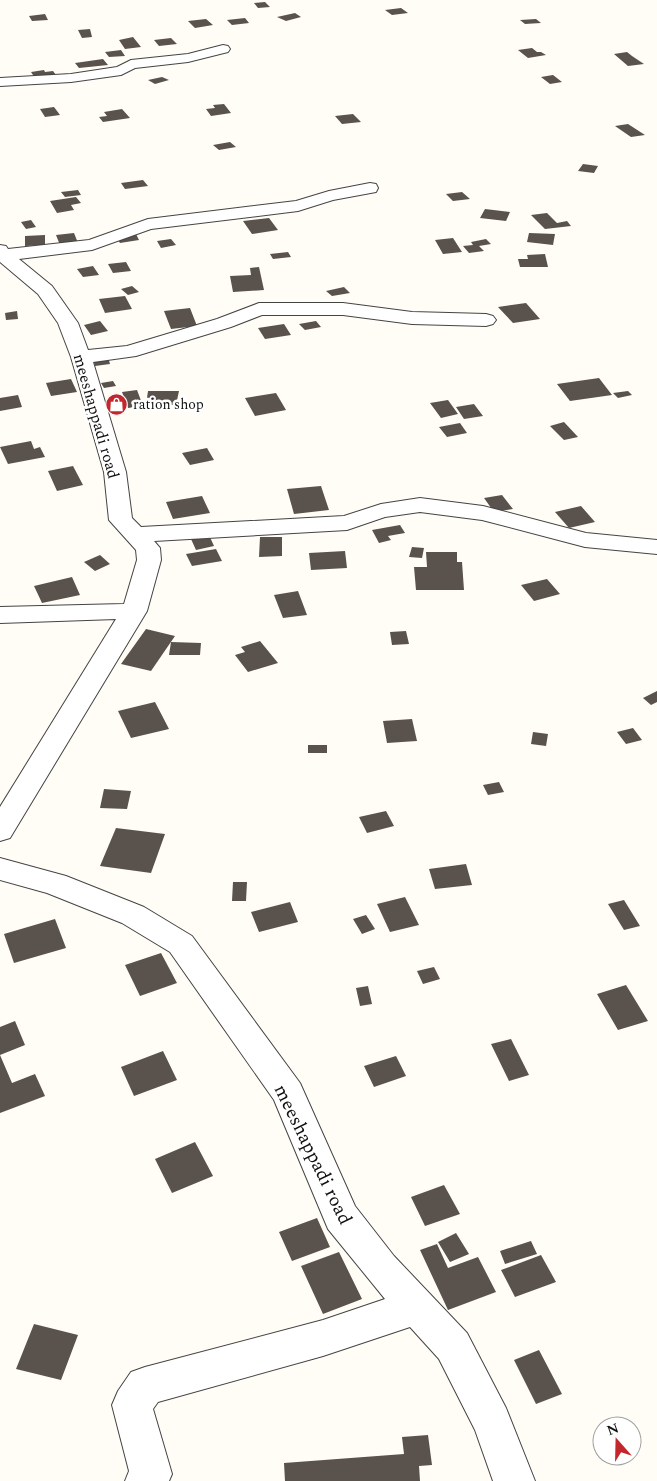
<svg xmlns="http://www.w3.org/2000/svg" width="657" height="1481" viewBox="0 0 657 1481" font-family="Spectral,serif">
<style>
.building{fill:#5a524d}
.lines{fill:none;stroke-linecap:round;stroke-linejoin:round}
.minor-casing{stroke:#444;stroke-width:2}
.minor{fill:#fff;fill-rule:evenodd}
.labels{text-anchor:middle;stroke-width:5;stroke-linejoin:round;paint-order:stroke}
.far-poi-label{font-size:14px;fill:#111;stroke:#fff;text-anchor:start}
.street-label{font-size:16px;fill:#111;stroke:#fff}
.near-street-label{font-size:19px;fill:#111;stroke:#fff}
</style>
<rect width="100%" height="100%" fill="#fffdf5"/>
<path class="building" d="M265,2L270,7L258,8L254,3Z
M401,8L408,13L392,15L385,10Z
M295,13L301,17L286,21L277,17Z
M45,14L48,20L32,21L29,16Z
M245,18L249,23L232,25L227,20Z
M206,19L213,25L195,28L188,21Z
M536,19L541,23L525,24L520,20Z
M90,29L92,37L82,38L78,30Z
M133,37L141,47L125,49L119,40Z
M171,38L177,44L159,46L154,40Z
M532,48L537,52H541L546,55L528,58L518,50Z
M121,50L125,56L109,57L105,52Z
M627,52L632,56L644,64L628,66L614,54Z
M103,59L108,65L79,68L75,63Z
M44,70L45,72L53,71L56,75L35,78L31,72Z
M553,75L562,82L550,84L541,77Z
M162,77L169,80L155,84L148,80Z
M224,104L231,113L211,116L206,109L215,108L213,105Z
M54,107L60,115L45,117L40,109Z
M122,109L130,118L103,122L99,117L107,116L104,112Z
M353,114L361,122L342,124L335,116Z
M628,124L645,135L631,137L615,126Z
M230,142L236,147L219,150L213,145Z
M583,164L598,166L594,173L578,171Z
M143,180L148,186L125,189L121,183Z
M78,190L81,195L65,197L61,192Z
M462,192L470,199L453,201L446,194Z
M76,197L81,203L71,205L74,210L57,213L50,201Z
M485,209L510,212L506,221L480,218Z
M547,213L557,223L567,221L571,226L545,229L531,215Z
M269,218L278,230L252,234L243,221Z
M31,220L36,227L26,229L21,222Z
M74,233L78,243L60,245L56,235Z
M529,233L555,234L553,245L527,242Z
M136,234L139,240L120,243L116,237Z
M45,235V245L25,246V236Z
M453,238L462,252L443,254L435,240Z
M171,239L176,245L161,248L157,241Z
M486,239L491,244L479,246L484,251L469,253L463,246L473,245L471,242Z
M288,252L291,257L273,259L270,254Z
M545,254L548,267H520L518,259H528L527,255Z
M126,262L131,271L113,273L108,264Z
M93,266L99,275L83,277L77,269Z
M259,267L264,290L233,292L230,276L251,275L250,268Z
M132,286L139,292L128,295L121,289Z
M344,287L350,293L332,296L326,291Z
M125,296L132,309L105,313L99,299Z
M526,303L540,319L513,323L498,307Z
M190,308L197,326L171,329L164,311Z
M17,311L18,319L6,320L5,313Z
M100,321L108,331L91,335L84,325Z
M316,321L321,327L305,330L299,324Z
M284,324L291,335L265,339L258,328Z
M108,357L110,364L95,366L93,359Z
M599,378L612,395L570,401L557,384Z
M71,379L77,392L51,396L46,383Z
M113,381L116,386L104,388L101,383Z
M137,390L143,406L128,408L122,392Z
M148,391H179L176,405H146Z
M628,391L632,395L618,398L613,393Z
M276,393L286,410L255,416L245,398Z
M18,395L22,407L0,411V398Z
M448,400L458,414L441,418L430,403Z
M474,404L483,416L464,419L456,407Z
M564,422L578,437L564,440L550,426Z
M460,423L467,433L447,437L439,427Z
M31,441L34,449L40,447L45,457L8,464L0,447Z
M207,448L214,460L190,465L182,453Z
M73,466L83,485L57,491L48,471Z
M321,486L329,510L294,514L287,489Z
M502,495L513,509L494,512L484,498Z
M202,496L210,513L173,519L166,502Z
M581,506L595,522L569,528L555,512Z
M400,525L405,533L388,536L391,540L379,543L372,530Z
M209,535L214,546L196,550L191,539Z
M260,537H282V556L259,557Z
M412,547L424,548L422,558L409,557Z
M216,549L222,561L192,566L186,554Z
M345,551L347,568L311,570L309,553Z
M426,552H457V562H462L464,590H416L414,567H427Z
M100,555L110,564L95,571L84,562Z
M72,577L80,595L42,603L34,586Z
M547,579L560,594L534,601L521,585Z
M298,591L307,615L283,618L274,595Z
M146,629L175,636L151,671L121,664Z
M406,631L409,644L392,645L390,632Z
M260,641L278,663L248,672L235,655L245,652L241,647Z
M171,642L201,643L200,655H169Z
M657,691V702L651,705L643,698Z
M155,702L169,729L131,738L118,711Z
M412,719L417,741L387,743L383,721Z
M633,728L642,740L626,744L617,732Z
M533,732L548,734L546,746L531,744Z
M308,745H327V753H308Z
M499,782L504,792L488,795L483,785Z
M104,789L131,791L127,809L100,808Z
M386,811L394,826L367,833L359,817Z
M116,828L165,834L151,873L100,866Z
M466,864L472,885L435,889L429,869Z
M233,882H247L246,901H232Z
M405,897L419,925L390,932L377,904Z
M624,900L640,926L624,930L608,904Z
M290,902L298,922L259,932L251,912Z
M366,915L375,929L362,934L353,919Z
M55,919L66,948L14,963L4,934Z
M161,953L177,983L140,996L125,965Z
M434,967L440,979L423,984L417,971Z
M626,985L648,1021L618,1030L597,994Z
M368,986L372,1004L360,1006L356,988Z
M15,1021L25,1045L0,1055L12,1083L35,1074L45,1096L0,1113V1027Z
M511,1039L529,1075L509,1081L491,1044Z
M163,1051L177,1080L134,1096L121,1067Z
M396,1056L406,1076L374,1087L364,1066Z
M195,1142L213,1176L172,1193L155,1159Z
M444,1185L460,1214L425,1226L411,1197Z
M317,1218L330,1247L292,1261L279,1232Z
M456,1233L469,1254L450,1262L438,1242Z
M531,1241L537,1254L505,1264L500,1251Z
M437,1244L448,1268L478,1257L496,1292L448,1310L420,1250Z
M339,1252L362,1299L323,1314L301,1266Z
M541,1255L556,1282L515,1297L501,1270Z
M34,1324L78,1335L61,1380L16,1369Z
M539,1350L562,1394L536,1404L514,1360Z
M428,1435L432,1465L419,1466L420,1481H285L284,1463L404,1454L402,1437Z"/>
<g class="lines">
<defs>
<path id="minor" d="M223,45L228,46L230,49L228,52L188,62L135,68L121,75L71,82L0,86V78L71,74L117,67L131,60L188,54Z
M370,183L376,184L378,188L376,192L333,200L298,211L151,229L92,250L19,259L52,286L78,323L88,350L127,346L217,319L259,303H343L412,312L486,314L493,316L496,320L493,324L486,326L412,324L343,315H262L231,327L136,356L93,362L126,472L132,518L141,527L344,516L381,504L420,498L483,506L586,533L657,540V554L585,547L482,520L420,512L385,517L347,530L154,541L160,548L161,560L147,611L10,838L0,841V807L116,619L0,623V607L124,604L137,560L136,550L109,520L104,472L71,357L58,323L38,294L0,262V245L6,246L8,249L89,240L148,219L296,201L329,191Z
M0,858L66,876L144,907L192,936L300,1083L355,1206L394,1256L467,1333L506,1408L535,1481H493L475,1430L439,1359L410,1327L323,1356L158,1402L153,1409L172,1474L169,1481H125L129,1471L112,1405L118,1391L131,1372L145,1367L323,1320L385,1299L328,1229L274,1100L170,952L122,923L47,893L0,880Z"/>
</defs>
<use href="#minor" class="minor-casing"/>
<use href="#minor" class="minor"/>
</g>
<defs>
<symbol id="shop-disc" viewBox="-11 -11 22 22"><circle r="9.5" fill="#c4262e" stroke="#fff"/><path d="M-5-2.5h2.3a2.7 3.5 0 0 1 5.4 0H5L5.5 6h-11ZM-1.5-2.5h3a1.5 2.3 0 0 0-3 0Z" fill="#fff"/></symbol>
</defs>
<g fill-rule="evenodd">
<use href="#shop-disc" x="104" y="392" width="25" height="25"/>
</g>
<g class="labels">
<g class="far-poi-label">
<text x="133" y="409">ration shop</text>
</g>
<g class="street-label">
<text transform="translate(97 416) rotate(74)" y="6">meeshappadi road</text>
</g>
<g class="near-street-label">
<text transform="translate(314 1154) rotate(64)" y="7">meeshappadi road</text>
</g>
</g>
<g transform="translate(617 1441) rotate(340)"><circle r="24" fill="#ffffff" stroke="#a0a0a0"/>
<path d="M0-4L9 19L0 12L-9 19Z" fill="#c4262e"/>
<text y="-8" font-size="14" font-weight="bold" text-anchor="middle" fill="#111111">N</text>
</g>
</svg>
